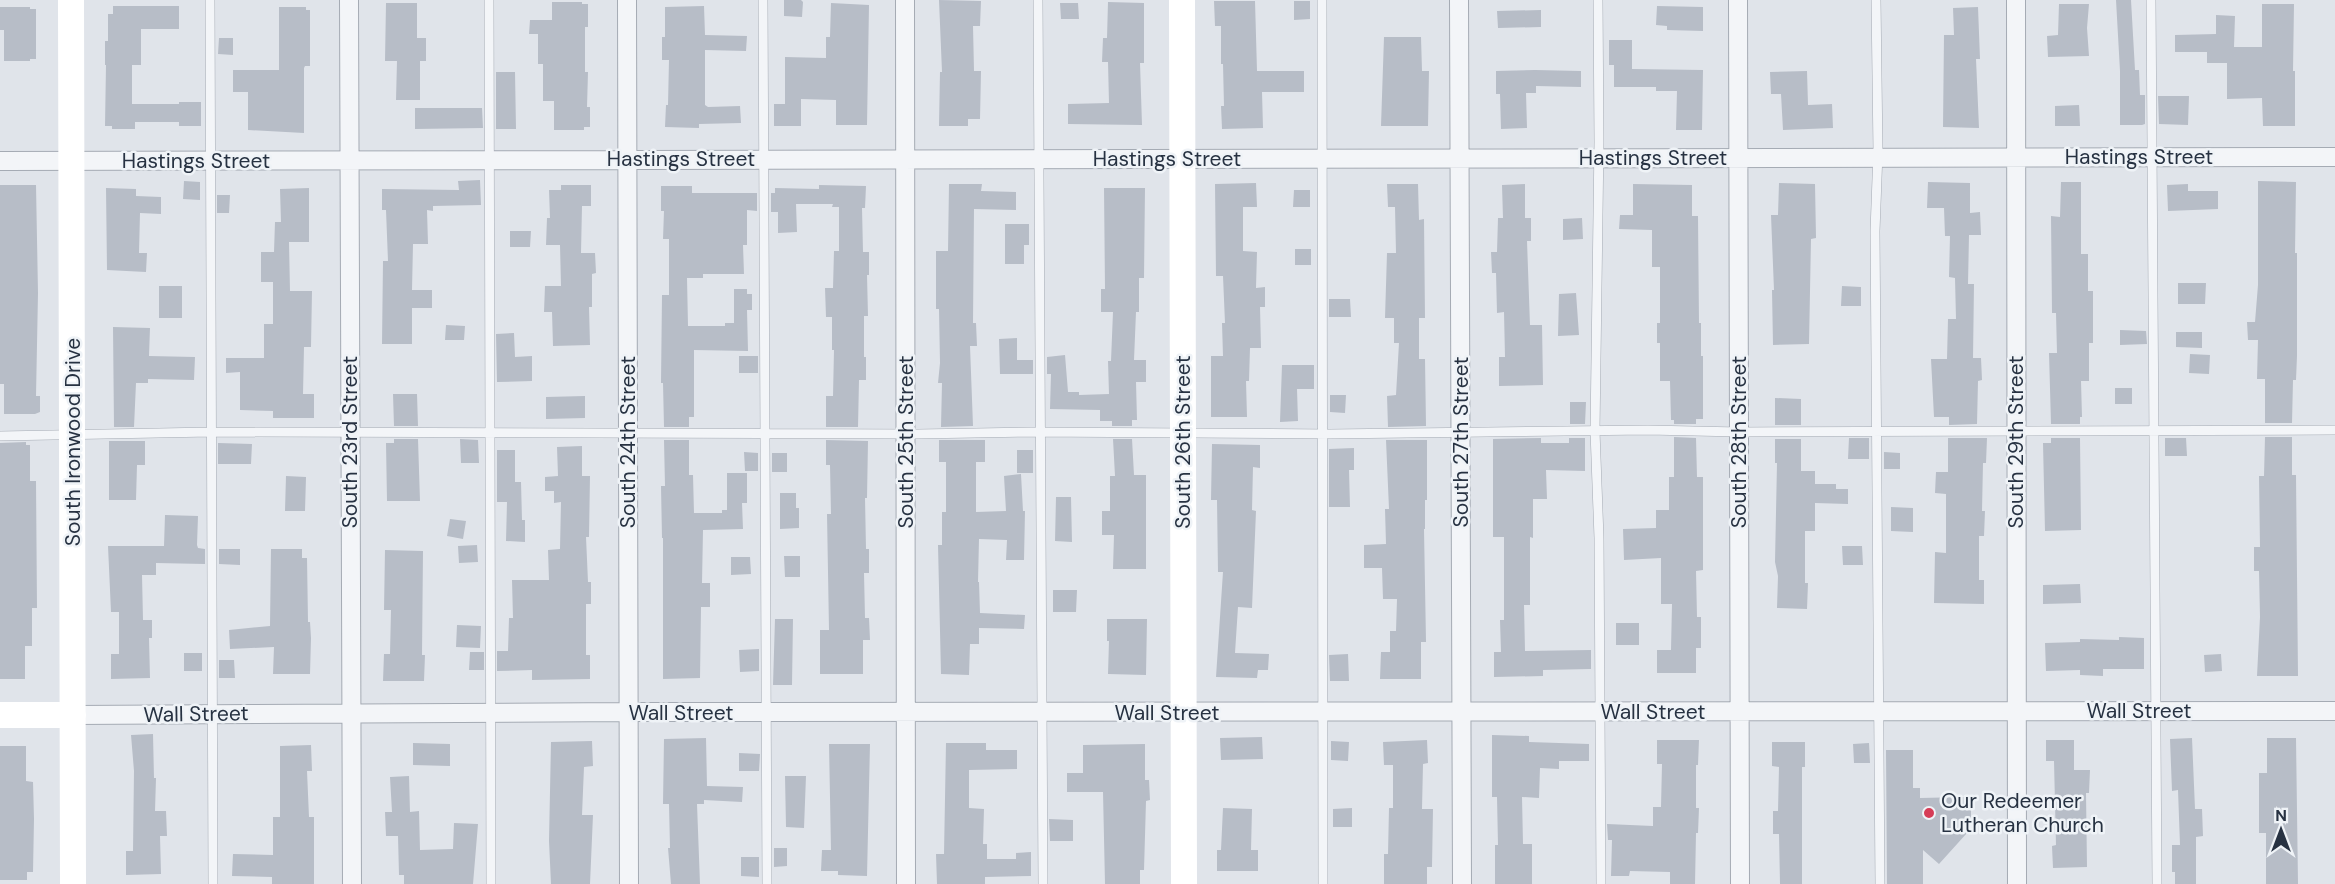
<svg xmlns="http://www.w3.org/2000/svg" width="2335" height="884" viewBox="0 0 2335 884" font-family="'DM Sans',sans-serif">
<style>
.building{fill:#b7bdc7}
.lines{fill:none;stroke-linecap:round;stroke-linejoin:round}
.lane-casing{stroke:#a5abb4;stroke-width:10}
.street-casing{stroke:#a5abb4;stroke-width:20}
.lane{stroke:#f3f5f8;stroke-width:9}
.street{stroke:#f3f5f8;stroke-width:18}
.secondary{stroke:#fff;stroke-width:26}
.poi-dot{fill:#d63d57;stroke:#eff3f7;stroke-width:2}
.labels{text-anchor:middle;stroke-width:5;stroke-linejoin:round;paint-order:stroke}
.street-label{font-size:21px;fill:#273242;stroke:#eff3f7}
.poi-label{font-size:21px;fill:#273242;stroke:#eff3f7;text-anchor:start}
</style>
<rect width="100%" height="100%" fill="#e0e4ea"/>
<path class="building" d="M784,0H801L803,2L802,17L784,16Z
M939,0L981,1L980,26H973L974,71H981L980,119H968V126H939L940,72H942Z
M2116,0H2131L2135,70H2139L2140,95H2145V124L2142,125H2120V71Z
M1214,1H1255L1257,71H1304V92H1262L1263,128L1222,129L1221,106H1224L1223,64H1221V26H1215Z
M1294,1H1310V19L1294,20Z
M552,2H582V4H588V27H585V72H588L587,107H590V127H584V130H554V101H543V64H538V34H529L530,20H552Z
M1108,2L1144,3V63H1140L1142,125L1068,124V104L1109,103L1108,62H1102L1103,38H1107Z
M386,3H417V38H426V61H420V100H396L397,61H385Z
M831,3L869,5L867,125H836V100L801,99V126H774V104H785V57L826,58V37H830Z
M1060,3H1078L1079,19H1061Z
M2059,4H2089L2087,28L2089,56L2048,57L2047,36L2058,35Z
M2262,4H2294L2293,71H2295V126H2263L2262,98L2227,99V63H2207V52H2175V35L2216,34V15L2235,16L2234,47H2262Z
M113,6H179V29H141V65H132V104H179V102H201V126H179V122H135V129H112V126H105L106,65H105V41H108V14H113Z
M704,6L705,35L747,36L746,51L705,50V105L708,107L740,106L741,123L699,124V128L665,127L666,105H668L669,60H662V37H665V7Z
M1657,6L1703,7V31L1667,30V26L1656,25Z
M0,7H30V9H36V59H30V61H4V30H0Z
M279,7H306V10H310V66H305L304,68V133L248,130V92H233V70H279Z
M1978,7L1980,59H1976L1979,128L1943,127L1944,35H1954L1953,8Z
M1541,10V27L1498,28L1497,11Z
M1384,37H1421L1422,71H1429L1428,126H1381Z
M219,38H233V55L218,54Z
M1609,40H1632V69L1703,70L1702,130H1676L1677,91H1656V87H1614V65H1609Z
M1535,70L1581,71V87L1536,86V93H1526L1527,128L1501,129L1500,94H1496V71Z
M1807,71L1808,105L1832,104L1833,128L1783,130L1781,94H1771L1770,72Z
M496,72H515L516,129H496Z
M2158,96H2189L2188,125L2159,124Z
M2079,105L2080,126H2055V106Z
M415,108H482L483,128L415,129Z
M480,180L481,205L433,206V211L427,210L428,244H413L412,290H432V308H412V344H382L383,261H388L386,210H382V189L459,190L458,181Z
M184,181L200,182V200L183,199Z
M2258,181L2296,182L2295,253H2297V356L2296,380H2293L2292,423H2265V379H2257L2258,340H2248L2247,322H2255L2258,285Z
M1928,182L1970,183V213L1980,212L1981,235H1969L1968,284H1974L1973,358H1981L1982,380L1978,381L1977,424L1949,425V417H1934L1931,359H1947L1948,319H1956L1955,278L1949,277L1950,236H1945L1944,208H1927Z
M2061,182H2081V254H2088V291H2093V343H2089V381H2081L2082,417H2080V424H2051L2049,353H2057L2056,313H2052L2051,216L2060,217Z
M1256,183L1257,207H1243V251L1257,252L1256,288L1265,287V307H1260L1261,348H1250L1249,381H1246L1247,417H1211V356H1223L1222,323H1225L1223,276H1216L1215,184Z
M1779,183L1815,184L1816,238L1811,239L1809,344L1773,345L1772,290H1774L1771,215H1778Z
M949,184H982L981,191L1016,192V210L974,209L973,323H976L977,346H970L973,426L941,427L942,383H938L940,363L939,309H936V251H948Z
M1387,184H1418L1419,220L1424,219L1425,318H1419V359H1425L1426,426L1388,427L1387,396L1396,395L1399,343H1394V318H1385L1387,253H1396L1395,207H1388Z
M1525,184V218H1531V241H1527L1530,325H1542L1543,385L1499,386V357H1505L1504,312L1497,313L1496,273H1492L1491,252H1497L1498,218H1503L1502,185Z
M1633,184L1692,185V216H1698L1699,323H1701V356H1703V419H1696V424H1674V420H1671L1670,381H1660V343H1657V323H1660V267H1652V230L1619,229L1620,215H1633Z
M2188,184V191H2218V209L2168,211L2167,185Z
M0,185H36L38,293L36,396H40V412L35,414H4V384H0Z
M561,185H591V206H582L581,253H595L596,273L592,274V307H589L590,345L553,346L552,312H544L545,286H561L560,245H546L547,218H550L549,190H561Z
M819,185L866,186L865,208H862L863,252H869V275H867L868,316H864V357H866V380H859L858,427H826V396H833L834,350H832V317H826L825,288H833L834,251H839V207H832L833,204H796L797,232L778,233V212H771V193H775V188L819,189Z
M661,186H692V193H757V211L747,210V245H743L744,274H703V278H687L688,326H725V323H734V289H747V294H752V310H747L748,351L694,350V417H689V427H664L663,383H661L662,295H669V239H663L664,211H661Z
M106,188L136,189V196L161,197V214L140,213L139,253H147L146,272L107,270Z
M309,188V242H289L290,291H312L311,347H304L303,394H314V418H273V411L240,410V372L226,373V358H264V324H273V282H261V252H274L275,222H281L280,189Z
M1104,188H1145L1144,278H1139V312H1136L1134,360H1146V382H1136L1137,420H1132V426H1112V421H1100V410L1050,409L1051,374H1047V357L1065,355L1068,392H1079V395L1109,394L1108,361H1111L1113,312H1101V289H1105Z
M1294,190H1310V207H1293Z
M217,195H230L229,213H217Z
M1582,218L1583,239L1563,240V219Z
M1005,224H1029V245H1024V264H1005Z
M510,231H531L530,247H510Z
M1295,249H1311V265H1295Z
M2178,283H2206L2205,304H2178Z
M159,286H182V318H159Z
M1842,286L1861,287V306H1841Z
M1576,293L1579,335L1558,336L1559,294Z
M1329,299H1350L1351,317H1329Z
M446,325L465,326L464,340H445Z
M113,327L150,328L149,356L195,357L194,380L148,379V383H136L134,427H114Z
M2120,330L2146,331L2147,344L2120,345Z
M2176,332H2202V348L2176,347Z
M514,333L515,357L532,356V381L497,382L496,334Z
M1017,338V360H1033V374H1000L999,339Z
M2190,354L2210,355L2209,374L2189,373Z
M739,356H758V373H739Z
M1282,365H1314V389H1297L1298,421L1280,422Z
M2115,388H2132V404H2115Z
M393,394H417L418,426H394Z
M1330,395H1346L1345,413L1330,412Z
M585,396V418L546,419V397Z
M1775,398L1801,399V425H1775Z
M1570,402H1586L1585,424H1570Z
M1674,437L1696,438L1697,477H1703V570L1696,571L1697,617H1701V648H1696V673H1657V650H1671L1672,604H1661V558L1624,560L1623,529L1656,528V510H1669V477H1674Z
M2265,437H2292V475H2296L2298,676H2257L2260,617L2259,571H2254V547H2260L2259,476H2264Z
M1541,438V443H1569V438H1585V471L1546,470L1547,499H1533V538L1530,537V605H1524L1525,651L1591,650V669L1543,670V676L1494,677V652H1501L1500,620H1504V537H1493V439Z
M1849,438H1869V459H1848Z
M1948,438H1987L1986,463H1983L1982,511H1985L1984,536H1979V580H1984V604L1934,603L1935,552L1946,553V494L1935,493L1936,472H1948Z
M2051,438H2080L2081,530L2045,531L2043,443H2051Z
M2165,438H2186L2187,456H2165Z
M394,439H418L420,501H387L386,443H394Z
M460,439L478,440L479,463H461Z
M1113,439H1132L1134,475H1146V569H1113L1114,535H1102V511H1110V476H1115Z
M1775,439H1801V471H1815V484H1836V489H1848V504L1815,503V531H1805V583H1808L1807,609L1777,608L1778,576L1775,562L1777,463H1775Z
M664,440H689V475H693L694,513H722V510H727V473H747V503H742L743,529L703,530L702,583H710V607H701L700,678L663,679V538H662L661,486H665Z
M826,440L868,441L867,498H865L866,549H869V573H864L865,618H869L870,640H863V674H820V630H829L827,514H831L830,465H826Z
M939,440H985V462H976V512L1006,511L1004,476L1021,474L1023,511H1025L1024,560H1006L1007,540L979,539L978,582H979L980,613L1025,615L1024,629L979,628V644H970L969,675L941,674L938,545H942V512H946V462H939Z
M1386,440H1427V500H1425V529H1424L1426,642H1421V679H1380L1381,652H1390V631H1396L1397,599H1383L1382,568H1364V545L1386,544L1385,509H1389Z
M109,441H145V465H137L136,500H109Z
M26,442V445H30V481H36L37,608H32V646H25V679H0V443Z
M218,443L252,444L251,464H218Z
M1212,444L1260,445V468L1253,467L1252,510L1256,511L1252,608L1238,607L1235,653L1269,654L1268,670H1258L1257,678L1216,677L1223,572H1218L1217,500H1211Z
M582,446V476H590L589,537H586L588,582H591V604H586V655H590V679L532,680V670L497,671V651H508L509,618H513L512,580H549L548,550L560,549L561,502L554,503V491H545V477L558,476L557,447Z
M1354,448V470H1349L1350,507H1329V449Z
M497,450H515V482H521L522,520H525V542L506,541L507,502H497Z
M1017,450H1033V473H1017Z
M744,452L758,453V471H745Z
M1884,452L1900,453V469H1884Z
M772,453H787V472H772Z
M286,476L306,477L305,511H285Z
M780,493H796V508H799V528L780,529Z
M1056,497H1071L1072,542L1055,541Z
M1891,507L1913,508V532L1891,531Z
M165,515L198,516L197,545L198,548L205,549V564L156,563V575H142L143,620H152V638H149L150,678L111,679V654H119V612H111L108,546H164Z
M450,519L466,521L463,539L447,536Z
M477,545L478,562L459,563L458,546Z
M1842,546H1862L1863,565H1843Z
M219,549H240V565L219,564Z
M271,549H302V558H307L308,622H310L311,638L310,674H273L274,647L230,649L229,630L270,626Z
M385,550L423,551L422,655H425L424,681H383L384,654H390L391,610H384Z
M784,556H800V577H785Z
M731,557H750L751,574L731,575Z
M2080,584L2081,603L2043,604V585Z
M1053,590H1077L1076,612H1053Z
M775,619H793L792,685H773Z
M1107,619H1147L1146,675L1108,674L1109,641H1107Z
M1616,623H1639V645H1616Z
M457,625L481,626L480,648L456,647Z
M2119,637L2144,638V669H2103V676L2080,675V670L2046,671L2045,643L2080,642V639L2119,640Z
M759,649V671L740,672L739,650Z
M470,652H484V670H469Z
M184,653H202V671H184Z
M1348,654L1349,681H1330L1329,655Z
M2221,654L2222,671L2205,672L2204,655Z
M219,660H234L235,678H219Z
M153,734L154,778H156L155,811H166L167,836H160L161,874L126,875V851H133L134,771L131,735Z
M1492,735L1529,736V742L1589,744V761H1559V769L1540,768L1539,798L1522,797L1523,844H1532V884H1495V845H1498L1497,797H1492Z
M1262,737L1263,759L1221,760L1220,738Z
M706,738L707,786L743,787L742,802L704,800V804H697L700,884H671L668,848H670L669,804H663L664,739Z
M2192,738L2195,809H2202L2203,836L2196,837V884H2175V872H2172V845H2180L2178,790L2172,791L2170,739Z
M2267,738H2296L2298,884H2266V833H2259V773H2267Z
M1427,740L1428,763L1423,764L1422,809H1433L1432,867H1427V884H1384V854H1388L1389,808H1393V765H1384L1383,742Z
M1657,740H1699L1698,765H1696V808H1699L1698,833H1696L1695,884H1670V872L1630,871L1629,876H1611L1612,840H1608L1607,824L1653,826V807H1661L1662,764H1657Z
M2046,740H2074V770H2090L2089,793H2086L2087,867L2053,868L2052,846L2056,845L2054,761H2046Z
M592,741L593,766L584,767L582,815H593L590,884H551L549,841L551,742Z
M1331,741L1349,742L1348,761L1331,760Z
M1772,742H1805V767H1802V884H1780L1779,834H1773V811H1778L1779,767L1772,766Z
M413,743L450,744V766L413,765Z
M946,743H986V750H1017V769L969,770V808L984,809L983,844H987V859H1016V853L1031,852V876L985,877V884H937L936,854H944Z
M1869,743L1870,763H1854L1853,744Z
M829,744H870L867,876L838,875V871H821L822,850H831Z
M1145,744V780H1149L1150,800L1146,801L1144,870H1140V884H1105L1103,792H1067V773H1083V745Z
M311,745L312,771H307L309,817H314V884H272V877L232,876L233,854L273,855V817H280V746Z
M0,746H26V781L33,782L34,819L33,872H27V880H0Z
M1886,750H1913V788H1920V798L1964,797V804H1971V823H1967V833L1939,864L1923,850V884H1887Z
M739,753L760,754L759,771H739Z
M409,776L410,812L419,811L420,850L453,849L454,823L478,824L473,884H404V875H399L398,836H386L385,812H392L390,777Z
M785,776H806L804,828L786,827Z
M1223,808L1252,809L1251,850H1258V871H1217V850H1221Z
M1352,808V827H1333V809Z
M1049,819L1073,820V841H1050Z
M774,848H787V866L774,867Z
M741,857H759V877L741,876Z"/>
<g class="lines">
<defs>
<path id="lane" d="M210,0L213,884
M489,0L491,884
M763,0L767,884
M1038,0L1043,884
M1322,0L1323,884
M1598,0L1599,142L1595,431L1599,538L1601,884
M1876,0L1878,152L1875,231L1880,884
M2151,0L2157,884
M0,436L211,432L918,434L1031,432L1330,434L1648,430L1739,432L2335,430"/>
<path id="street" d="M349,0L352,884
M627,0L629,884
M905,0L906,884
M1459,0L1462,884
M1738,0L1740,884
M2016,0L2017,884
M0,161L2335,157
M73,715L629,712L2335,711"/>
</defs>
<use href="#lane" class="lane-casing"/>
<use href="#street" class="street-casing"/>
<use href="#lane" class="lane"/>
<use href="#street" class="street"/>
<path class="secondary" d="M71,0L73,884
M1182,0L1184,884
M0,715H73"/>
</g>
<circle class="poi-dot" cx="1929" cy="813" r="6"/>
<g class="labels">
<g class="street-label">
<text x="2139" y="164">Hastings Street</text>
<text x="1653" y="165">Hastings Street</text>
<text x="681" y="166">Hastings Street</text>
<text x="1167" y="166">Hastings Street</text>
<text x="196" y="168">Hastings Street</text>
<text transform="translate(73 442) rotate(-90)" y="7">South Ironwood Drive</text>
<text transform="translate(350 442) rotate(-90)" y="7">South 23rd Street</text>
<text transform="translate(628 442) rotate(-90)" y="7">South 24th Street</text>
<text transform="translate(906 442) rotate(-90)" y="7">South 25th Street</text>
<text transform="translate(1183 442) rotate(-90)" y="7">South 26th Street</text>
<text transform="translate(1461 442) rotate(-90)" y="7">South 27th Street</text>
<text transform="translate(1739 442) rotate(-90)" y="7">South 28th Street</text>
<text transform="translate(2016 442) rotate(-90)" y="7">South 29th Street</text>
<text x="2139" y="718">Wall Street</text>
<text x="1653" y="719">Wall Street</text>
<text x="681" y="720">Wall Street</text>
<text x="1167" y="720">Wall Street</text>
<text transform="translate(196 714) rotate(-1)" y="7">Wall Street</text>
</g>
<g class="poi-label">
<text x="1941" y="808">Our Redeemer<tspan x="1941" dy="24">Lutheran Church</tspan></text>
</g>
</g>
<g transform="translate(2281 830)" stroke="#eff3f7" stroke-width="4.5" paint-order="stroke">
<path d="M0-4.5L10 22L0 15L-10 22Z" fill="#273242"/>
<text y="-9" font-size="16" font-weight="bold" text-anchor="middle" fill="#273242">N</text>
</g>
</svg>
